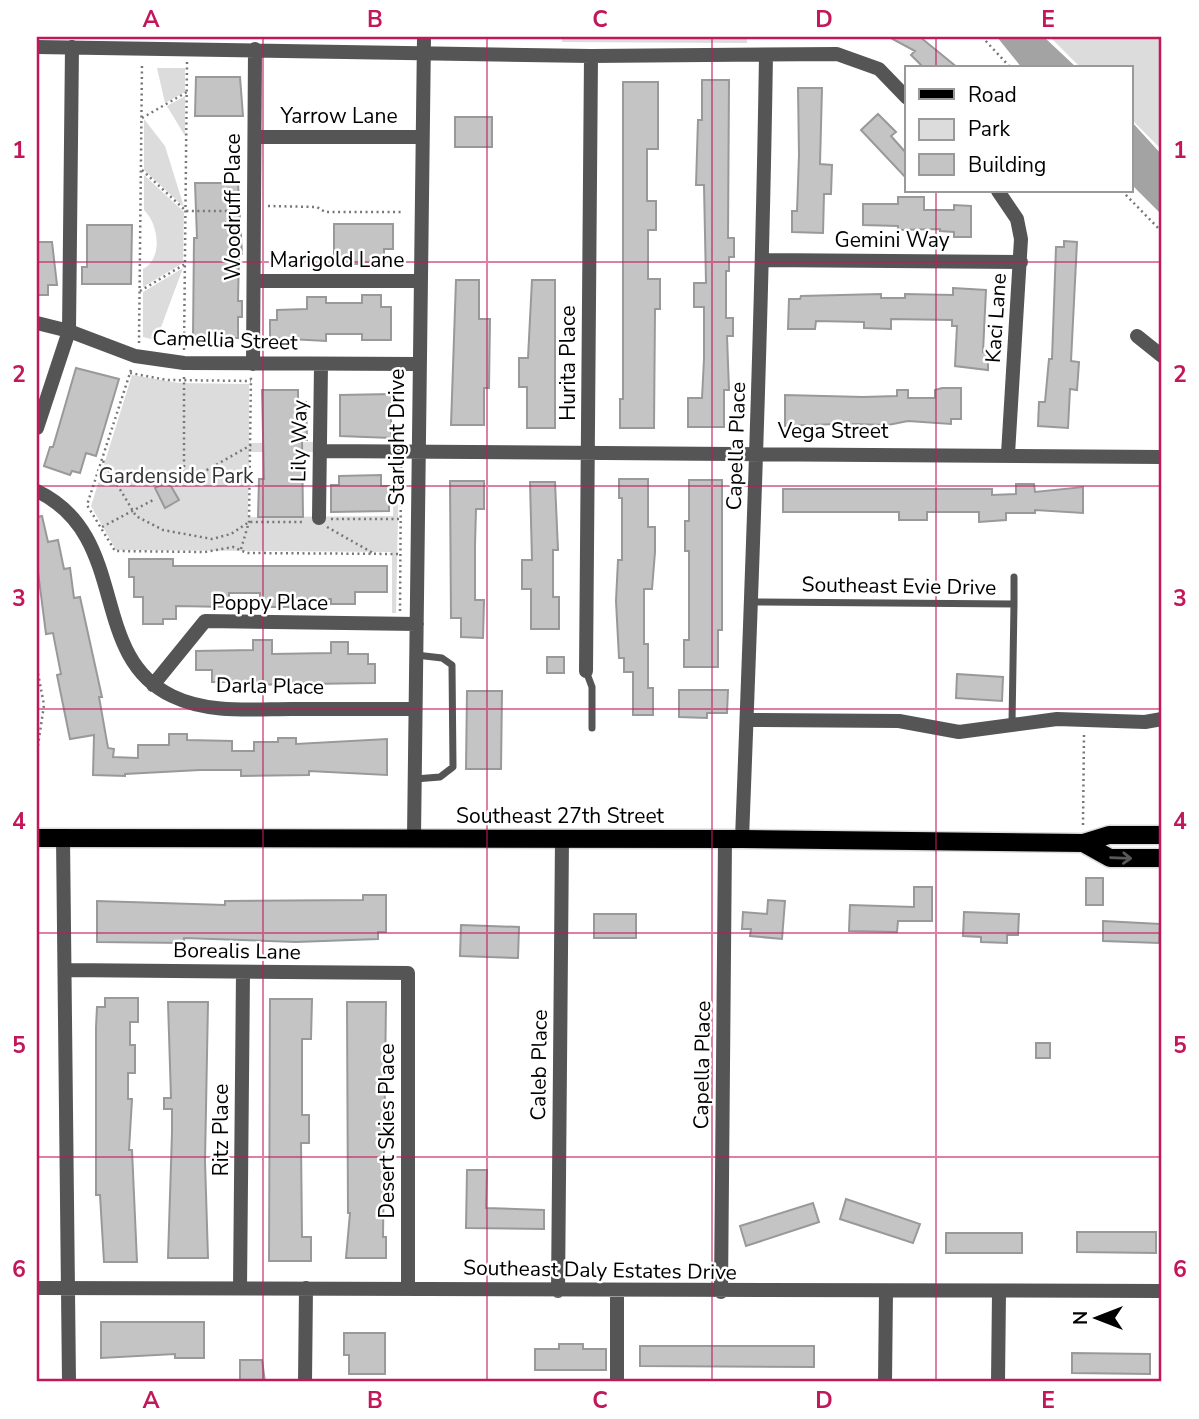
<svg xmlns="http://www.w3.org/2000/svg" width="1199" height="1419" viewBox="0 0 1199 1419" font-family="'Nunito Sans',sans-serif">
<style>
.green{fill:#dcdcdc}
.water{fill:#a3a3a3}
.building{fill:#c4c4c4;stroke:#999;stroke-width:2}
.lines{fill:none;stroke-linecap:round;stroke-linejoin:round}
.primary-casing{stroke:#dbdbdb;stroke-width:21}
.path{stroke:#777;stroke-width:2.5;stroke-dasharray:2 3.5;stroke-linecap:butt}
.lane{stroke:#555;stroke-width:7}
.street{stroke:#555;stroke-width:14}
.primary{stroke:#000;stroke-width:18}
.oneway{stroke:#595959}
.grid{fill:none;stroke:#c2185b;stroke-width:2;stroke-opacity:0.55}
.labels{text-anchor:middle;stroke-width:5;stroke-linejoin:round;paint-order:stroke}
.street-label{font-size:21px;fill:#000;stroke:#fff}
.park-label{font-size:21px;fill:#333;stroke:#fff}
.neatline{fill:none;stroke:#c2185b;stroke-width:2.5}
.grid-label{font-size:23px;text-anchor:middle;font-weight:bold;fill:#c2185b}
</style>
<rect width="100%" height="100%" fill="#fff"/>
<path class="green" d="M562,37H747V43L562,42Z
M1050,37H1162V150L1131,119V68H1081Z
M157,68H185V92L165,103Z
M185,96V136L167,106Z
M144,119L165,146L184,207L144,170Z
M144,175L184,212L183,263L143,287V269C164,258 158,223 144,210Z
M183,268L157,338L155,340L143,337V292Z
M132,375L179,383L249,384V443L313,442V452H249L248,517L393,516L394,466H399L396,613H392V552L116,550L91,506Z"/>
<path class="water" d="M997,37H1044L1077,68H1022Z
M1131,121L1162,155V215L1131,184Z"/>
<path class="building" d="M889,37H920L958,68H924L911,55L915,51Z
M196,77H240L243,116H195Z
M702,80H729L728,238H734V257H729V271H726V318H733V336H727L729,390H724V427H688V398H702L704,359V307H694V283H706L704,185H696L698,120H702Z
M623,82H658V149H647V201H656V230H648V279H660V309H655L654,428H620V399H623Z
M798,88H822L820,164L832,165L831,194H824L823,233L792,232V211H797L799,155Z
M878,114L896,132L891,136L907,154V179L861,130Z
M455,117H492V147H455Z
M195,183H238L242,254H239L238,301H242V317H238V338H193L194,238H197Z
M898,197H924V210H954V205L971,206V237H954V232L940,231V229L898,230V226L863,225V204H898Z
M334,224H393V249H384V264H334Z
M87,225H132L131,284H82V267H87Z
M1064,241L1077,242L1071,361L1079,362L1077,390L1070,389L1068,428L1038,426L1039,402H1045L1049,359H1052L1056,247H1064Z
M37,242H52L57,285H48V295H37Z
M456,280H479V319H490L489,388H484V425H451Z
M532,280H555V428H527V387H519V358H528Z
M953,288L986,290L983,352H988V370L955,366L957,326H952V320L891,319V329L864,328V322L816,321L815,329H788L789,299H800L801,296L881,294V298H905V294L953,295Z
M362,295H381V307H391V340H362V334H326V341L270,338V320H277V310L307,309V297H326V303H362Z
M76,368L119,379L96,456L86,453L80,473L72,471L70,475L44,466L50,447H53Z
M942,388H961V419H951V424L908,421L888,425L853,424V427H836V424L785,426V395L863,397L897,396V390H908V398H935V390Z
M262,390H298V402H306L307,440H302L303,517H258L259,479H264Z
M391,394V438L340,436V395Z
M381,475V486H389V511L331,512V485H339V476Z
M619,479H648V527H655V552L652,589H644V644H648V688H653V715H633V672H624V658H619L616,601L618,560H622V498H619Z
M689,480H722V630H718V667H684V640H689V551H685V521H689Z
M168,481L179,500L165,508L155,488Z
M450,481H484V509H476L475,545V600H484L483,638L461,637V618H451Z
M530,482H555L558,550H553V597H559V629H531V589H522V560H532Z
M1016,484H1034L1035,492L1083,487V513L1035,510V513H1006V520L979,522V512H927V520H899V512H783V489H992V495L1016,494Z
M42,516L48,542L58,540L64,569L70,568L74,598L80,597L102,697H99L108,748L114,749L113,757L138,758V745H169V734H187V740L232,741V751H254V742H278V738H296V744L387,739V775L309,771V775L241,776V770H200L125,774V776L93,775L94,735L70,739L57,675L61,674L53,633L46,634L37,564V517Z
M129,559H173V566H387V592H355V604H331V599H296V607H260V593H229V607L176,606V619H163V624H143V597H134V577H129Z
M253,640H272V654L331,653V642H348V654H368V664H375V683L243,685V682H212V670H196V651L253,650Z
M547,657H564V673H547Z
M957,674L1003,677L1002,701L956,698Z
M679,690H728L727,713H707V718L679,717Z
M467,691H502L501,769H466Z
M1086,878H1103V905H1086Z
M914,887H932V921H898L897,932L849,931L850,905L914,907Z
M363,895H386V932H378V939L296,942L184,938V943L97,942V901L225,905V901L363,900Z
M768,900L785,901L782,939L750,936L751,929H742L743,912L767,914Z
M964,912L1019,914L1018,935H1007V943L981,942V937L963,936Z
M594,914H636V938H594Z
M1103,921L1160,924L1159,943L1103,941Z
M461,925L519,927L518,958L460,956Z
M105,998H138V1022H130V1045H135V1073H128V1099H132L129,1150H132L137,1262H104L100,1195H96V1027L97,1007H105Z
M270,999H312L311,1039H302V1115H309V1143H301L302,1237H311V1261H269Z
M168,1002H208L205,1161L208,1258H168L172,1133V1109H164V1098H171Z
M347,1002H386L383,1237H386V1258H346L350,1213H348Z
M1036,1043H1050V1058H1036Z
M467,1170H487L486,1208L544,1210V1229L466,1228Z
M846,1199L920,1224L913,1243L840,1219Z
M813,1203L819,1222L746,1246L740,1226Z
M1077,1232H1156V1253L1077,1252Z
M946,1233H1022V1253H946Z
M101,1322H204V1358H175V1354L101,1358Z
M344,1333H385V1374H349V1355H344Z
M559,1344H583V1349H606V1370H535V1349H559Z
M640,1346H814V1367L640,1366Z
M1072,1353L1150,1354V1374L1072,1373Z
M240,1360H262L265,1382H240Z"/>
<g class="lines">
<defs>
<path id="primary" d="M37,838L742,839L1083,843L1109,835H1162
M1083,843L1110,858H1162"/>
</defs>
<use href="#primary" class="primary-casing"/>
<path class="path" d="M982,37L1011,68
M142,118L187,92
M142,170L186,211H242
M1122,191L1162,232
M268,206L317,207L325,212H403
M140,291L185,264
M139,343L142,63
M184,350L187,62
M131,370L87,505L115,551L205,552L233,547L247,553L400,554
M130,373L167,380L251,381
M184,377V483L251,445
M103,461L136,516L163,530L212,539L231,534L249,522H304
M331,519H401
M102,527L155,499
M327,527L373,553
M241,549L249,522L251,376
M400,611L401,467
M37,668L44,705L37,752
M1083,825L1084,734"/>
<path class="lane" d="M749,602L1014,604L1012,723
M1014,604V577
M586,671L592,687V728
M415,779L440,777L453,767L452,665L442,658L416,655"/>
<path class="street" d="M37,47L591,56L837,54L879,69L907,98
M255,137H422
M998,191L1017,219L1021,239L1008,454
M763,260L1021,262
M254,281H420
M37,323L69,331L135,356L184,363L418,364
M1137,336L1162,356
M253,364L255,49
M37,428L69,331L72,47
M320,451L1162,457
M37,491C131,536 87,656 172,696C209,714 253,709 292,709C333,709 374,709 415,709
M319,518L321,365
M586,671L591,56
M153,685L205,621L417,624
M747,720L899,721L959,732L1057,719L1145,722L1162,719
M414,837L424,37
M63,838L69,1382
M742,839C752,578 762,317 766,55
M65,970L408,973V1289
M37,1288L1162,1291
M240,1288L243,973
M558,1291L562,839
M617,1291V1382
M721,1292L725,839
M305,1382L306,1288
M885,1382L886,1292
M998,1382L999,1292"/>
<use href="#primary" class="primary"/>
</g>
<defs><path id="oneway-shaft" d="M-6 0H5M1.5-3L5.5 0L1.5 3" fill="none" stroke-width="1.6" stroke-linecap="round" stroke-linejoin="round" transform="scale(1.75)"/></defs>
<use class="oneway" href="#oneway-shaft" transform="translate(1121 858) rotate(2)"/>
<path class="grid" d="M263,37V1382M487,37V1382M712,37V1382M936,37V68M936,191V1382M37,262H1162M37,486H1162M37,709H1162M37,933H1162M37,1157H1162"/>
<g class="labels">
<g class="street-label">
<text x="339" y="123">Yarrow Lane</text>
<text transform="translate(233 207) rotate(-90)" y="7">Woodruff Place</text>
<text x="892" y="247">Gemini Way</text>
<text x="337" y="267">Marigold Lane</text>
<text transform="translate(996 318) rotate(-86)" y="7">Kaci Lane</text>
<text transform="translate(225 340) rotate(2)" y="7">Camellia Street</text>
<text transform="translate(568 363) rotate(-90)" y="7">Hurita Place</text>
<text x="833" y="438">Vega Street</text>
<text transform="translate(397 437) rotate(-90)" y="7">Starlight Drive</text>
<text transform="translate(299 441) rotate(-89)" y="7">Lily Way</text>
<text transform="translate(736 446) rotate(-88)" y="7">Capella Place</text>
<text transform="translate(899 586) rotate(1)" y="7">Southeast Evie Drive</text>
<text x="270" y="610">Poppy Place</text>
<text transform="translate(270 686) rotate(1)" y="7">Darla Place</text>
<text x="560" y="823">Southeast 27th Street</text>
<text transform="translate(237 951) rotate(1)" y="7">Borealis Lane</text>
<text transform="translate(539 1065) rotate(-89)" y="7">Caleb Place</text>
<text transform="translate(702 1065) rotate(-89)" y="7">Capella Place</text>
<text transform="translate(221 1130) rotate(-90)" y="7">Ritz Place</text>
<text transform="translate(387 1131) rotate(-90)" y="7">Desert Skies Place</text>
<text transform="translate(600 1270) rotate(1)" y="7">Southeast Daly Estates Drive</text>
</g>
<g class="park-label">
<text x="176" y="483">Gardenside Park</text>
</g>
</g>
<rect width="1199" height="1419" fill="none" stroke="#ffffff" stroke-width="77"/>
<rect x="905" y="66" width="228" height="126" fill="#ffffff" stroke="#999999" stroke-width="2"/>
<rect x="919" y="89" width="35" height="10" fill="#000000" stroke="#999999" stroke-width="2"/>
<text x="968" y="102" font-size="21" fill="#000000">Road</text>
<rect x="919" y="119" width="35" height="21" fill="#dcdcdc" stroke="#999999" stroke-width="2"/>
<text x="968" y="136" font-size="21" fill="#000000">Park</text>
<rect x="919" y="154" width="35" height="21" fill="#c4c4c4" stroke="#999999" stroke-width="2"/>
<text x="968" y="172" font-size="21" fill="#000000">Building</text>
<g transform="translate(1097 1318) rotate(270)" stroke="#ffffff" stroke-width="5" paint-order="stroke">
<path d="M0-5L12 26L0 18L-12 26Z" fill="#000000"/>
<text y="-10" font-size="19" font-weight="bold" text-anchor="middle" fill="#000000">N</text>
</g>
<rect x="38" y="38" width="1122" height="1342" class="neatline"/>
<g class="grid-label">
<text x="151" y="27">A</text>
<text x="375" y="27">B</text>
<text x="600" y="27">C</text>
<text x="824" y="27">D</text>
<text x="1048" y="27">E</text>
<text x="19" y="158">1</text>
<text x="1180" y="158">1</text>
<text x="19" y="382">2</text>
<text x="1180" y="382">2</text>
<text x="19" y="606">3</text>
<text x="1180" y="606">3</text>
<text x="19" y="829">4</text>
<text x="1180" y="829">4</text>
<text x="19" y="1053">5</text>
<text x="1180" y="1053">5</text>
<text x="19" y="1277">6</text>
<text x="1180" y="1277">6</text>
<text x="151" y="1408">A</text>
<text x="375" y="1408">B</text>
<text x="600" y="1408">C</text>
<text x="824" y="1408">D</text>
<text x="1048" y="1408">E</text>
</g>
</svg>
